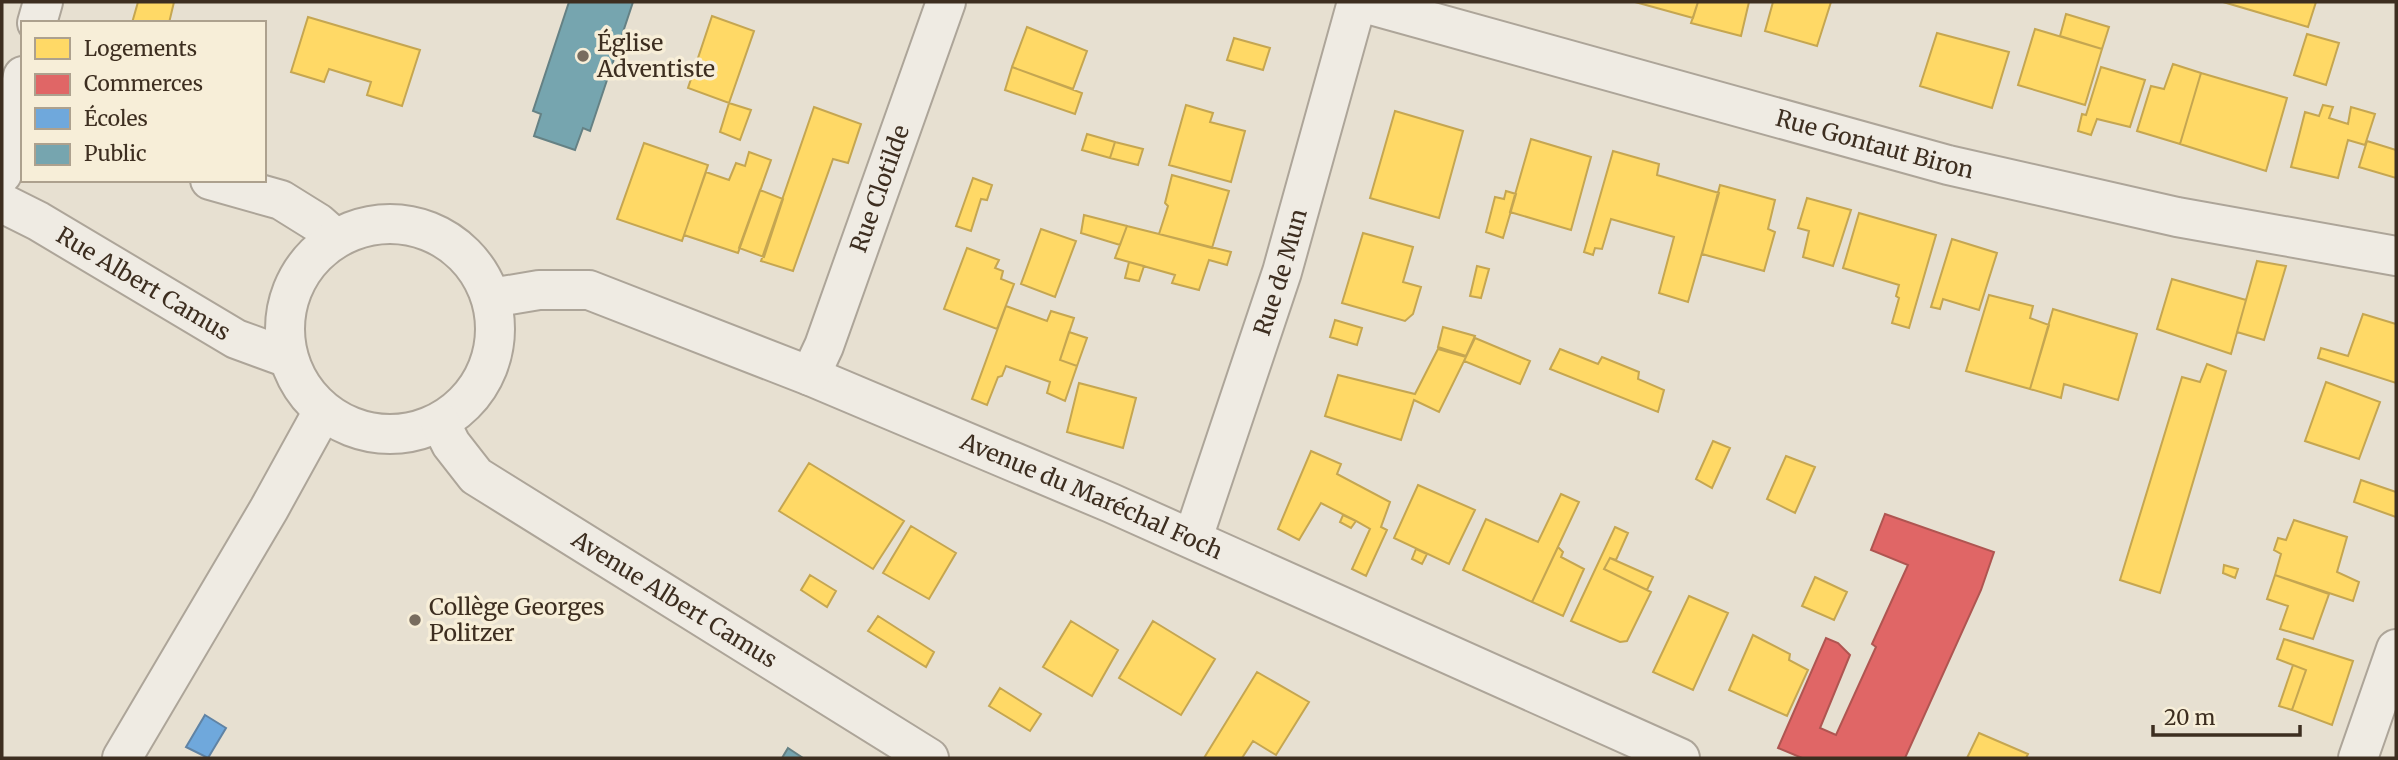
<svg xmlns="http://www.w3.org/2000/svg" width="2398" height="760" viewBox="0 0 2398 760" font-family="Merriweather,serif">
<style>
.homes{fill:#ffd966;stroke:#c5a651;stroke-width:2}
.shops{fill:#e06666;stroke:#af5551;stroke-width:2}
.schools{fill:#6fa8dc;stroke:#6083a4;stroke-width:2}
.public{fill:#76a5af;stroke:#658184;stroke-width:2}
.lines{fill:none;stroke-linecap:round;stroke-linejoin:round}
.street-casing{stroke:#ada599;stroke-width:42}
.street{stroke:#efebe3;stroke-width:38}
.poi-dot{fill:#786c5e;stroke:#f7eed8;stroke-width:2.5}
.labels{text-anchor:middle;stroke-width:7;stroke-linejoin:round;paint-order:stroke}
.poi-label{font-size:23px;fill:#3d2e20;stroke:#f7eed8;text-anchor:start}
.street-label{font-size:23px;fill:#3d2e20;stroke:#f7eed8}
</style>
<rect width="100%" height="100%" fill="#e7e0d1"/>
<path class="homes" d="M138,2H174L169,23H132Z
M1635,2H1698L1693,18Z
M1698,2H1749L1741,36L1691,23Z
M1773,2H1831L1817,46L1765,31Z
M2223,2H2316L2308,27Z
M2066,14L2109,27L2102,49L2060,36Z
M712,16L754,31L729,103L688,88Z
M308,17L420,50L402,106L367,95L371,82L329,69L324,82L291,72Z
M1027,27L1087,51L1073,89L1012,67Z
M2035,29L2102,49L2085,105L2018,85Z
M1937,33L2009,52L1992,108L1920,86Z
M2307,34L2339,43L2326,85L2294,75Z
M1234,38L1270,48L1263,70L1227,60Z
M2173,64L2201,73L2180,144L2137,131L2151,86L2164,89Z
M1012,67L1082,93L1075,114L1005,90Z
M2101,67L2145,80L2130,127L2097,119L2091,135L2078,131L2082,114L2086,115Z
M2201,73L2287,98L2266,171L2180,144Z
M729,103L751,110L740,140L720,132Z
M1186,105L1213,113L1210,122L1245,131L1231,182L1169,165Z
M2323,105L2333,107L2329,118L2348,124L2351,107L2375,114L2365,145L2348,140L2338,178L2291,167L2305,112L2319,116Z
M814,107L861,124L848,163L833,159L793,271L761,261Z
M1395,111L1463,131L1439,218L1370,198Z
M1087,134L1115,142L1110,158L1082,150Z
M1531,139L1591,157L1571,230L1510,212Z
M2367,141L2396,150V178L2359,167Z
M1115,142L1143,149L1138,165L1110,158Z
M644,143L708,165L682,241L617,219Z
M1613,151L1659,164L1657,175L1719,193L1688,302L1659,293L1674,237L1611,219L1602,249L1595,248L1593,255L1584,252Z
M749,152L771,160L738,253L684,235L706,172L729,180L736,163L745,166Z
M1172,175L1229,191L1212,248L1159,234L1168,206L1165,203Z
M973,178L992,185L987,200L981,199L971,231L956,226Z
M1720,185L1775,200L1768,229L1775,232L1764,271L1702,254Z
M760,190L783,199L764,257L739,248Z
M1506,191L1516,194L1503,238L1486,232L1495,197L1504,199Z
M1807,198L1851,210L1833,266L1803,257L1809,231L1798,228Z
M1859,213L1936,235L1909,328L1892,323L1899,298L1896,296L1899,285L1843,268Z
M1084,215L1127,226L1120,245L1081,233Z
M1127,226L1231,252L1227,265L1209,260L1199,290L1172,283L1175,275L1115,258Z
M1041,229L1076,241L1055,297L1021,284Z
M1363,233L1413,247L1403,282L1421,287L1413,314L1405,321L1342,303Z
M1952,239L1997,253L1979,310L1943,299L1940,309L1931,307Z
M967,248L999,260L995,268L1003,271L1001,279L1014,284L997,329L944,309Z
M2257,261L2286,266L2264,340L2237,332Z
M1129,262L1144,266L1139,281L1125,278Z
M1477,266L1489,269L1481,298L1470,296Z
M2172,279L2246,300L2231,354L2157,329Z
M1989,295L2033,306L2030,318L2049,325L2030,389L1966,371Z
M1006,306L1047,321L1051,311L1074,318L1060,360L1077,366L1065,401L1047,393L1050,382L1006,366L1002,376L998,377L987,405L972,399Z
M2053,309L2137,334L2118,400L2064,384L2061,398L2030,389Z
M2363,314L2396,324V383L2318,358L2321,348L2348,356Z
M1335,320L1362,328L1357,345L1330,337Z
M1443,327L1475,336L1466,356L1438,347Z
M1069,332L1087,338L1077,366L1060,360Z
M1475,338L1530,361L1520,384L1464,361Z
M1438,349L1466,357L1439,412L1414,400L1401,440L1325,416L1338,375L1415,394Z
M1560,349L1598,364L1602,357L1639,372L1638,379L1664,390L1658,412L1550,369Z
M2207,364L2226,371L2160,593L2120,580L2182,377L2200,382Z
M2326,382L2380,402L2359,459L2305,441Z
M1079,383L1136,398L1123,448L1067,432Z
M1713,441L1730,448L1712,488L1696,479Z
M1311,451L1341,464L1337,474L1390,502L1381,527L1387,530L1366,576L1352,569L1370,529L1356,521L1321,503L1299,540L1278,529Z
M1786,456L1815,467L1795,513L1767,499Z
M809,463L904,521L873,569L779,511Z
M2361,480L2396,492V517L2354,502Z
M1418,485L1475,510L1449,564L1394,538Z
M1561,494L1579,502L1532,602L1463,570L1486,519L1538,542Z
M1343,515L1356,521L1351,528L1340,522Z
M2294,520L2347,537L2337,572L2359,582L2353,601L2275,575L2281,554L2274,550L2278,538L2286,540Z
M911,526L956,553L929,599L883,573Z
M1615,527L1628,533L1616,560L1610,558L1604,569L1651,592L1627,641L1620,642L1571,621Z
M1558,547L1563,552L1561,557L1584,569L1563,616L1532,602Z
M1416,549L1427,554L1422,564L1412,559Z
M1610,558L1653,577L1647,590L1604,569Z
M2224,565L2238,569L2235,578L2223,573Z
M810,575L836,591L827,607L801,590Z
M2275,575L2329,594L2313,639L2280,629L2288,606L2267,599Z
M1815,577L1847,592L1834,620L1802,606Z
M1689,596L1728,613L1693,690L1653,672Z
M878,616L934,652L926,667L868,631Z
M1071,621L1118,650L1092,696L1043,667Z
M1153,621L1215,659L1181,715L1119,678Z
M1753,635L1790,654L1789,660L1808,670L1787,716L1729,690Z
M2284,639L2353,661L2332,725L2292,710L2306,670L2277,659Z
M2293,665L2306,670L2292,710L2279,706Z
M1257,672L1309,702L1276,755L1253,741L1242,758H1204Z
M1000,688L1041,714L1030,731L989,706Z
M1979,733L2028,754L2026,758H1967Z"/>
<path class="shops" d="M1885,514L1994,552L1981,590L1905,758H1802L1778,748L1826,638L1838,643L1850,655L1820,728L1836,735L1876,647L1872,644L1908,565L1871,550Z"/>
<path class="schools" d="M205,715L226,728L208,758L186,747Z"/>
<path class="public" d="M569,2H633L590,131L583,128L575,150L534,136L541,114L533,111Z
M788,748L803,758H782Z"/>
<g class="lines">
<defs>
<g id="street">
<path id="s1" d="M1360,2L1948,165L2177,217L2396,256"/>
<path d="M37,23L43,2"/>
<path d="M2,174L23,76"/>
<path d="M210,180L281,200L318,223L335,238"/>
<path id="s2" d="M2,203L38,221L236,339L288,358"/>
<circle cx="390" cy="329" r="105"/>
<path id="s3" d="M491,298L539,290H589L810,376L1111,503L1680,758"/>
<path id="s4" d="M810,376L824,346L946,2"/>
<path id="s5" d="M440,422L451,444L476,476L929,758"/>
<path id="s6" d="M1193,538L1282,272L1357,2"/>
<path d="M122,758L269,509L323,411"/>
<path d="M2358,758L2396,649"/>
</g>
</defs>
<use href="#street" class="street-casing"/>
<use href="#street" class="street"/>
</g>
<g class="poi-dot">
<circle cx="583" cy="56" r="7"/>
<circle cx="415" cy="620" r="7"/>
</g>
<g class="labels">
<g class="poi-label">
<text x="597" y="51">Église<tspan x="597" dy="26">Adventiste</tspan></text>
<text x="429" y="615">Collège Georges<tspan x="429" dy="26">Politzer</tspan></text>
</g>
<g class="street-label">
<text dy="8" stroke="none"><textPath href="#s1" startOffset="534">Rue Gontaut Biron</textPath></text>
<text dy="8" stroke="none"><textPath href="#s4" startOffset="200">Rue Clotilde</textPath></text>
<text dy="8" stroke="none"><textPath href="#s6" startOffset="280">Rue de Mun</textPath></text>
<text dy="8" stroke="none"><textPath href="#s2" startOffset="163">Rue Albert Camus</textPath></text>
<text dy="8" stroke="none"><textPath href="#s3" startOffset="642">Avenue du Maréchal Foch</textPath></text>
<text dy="8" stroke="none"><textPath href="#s5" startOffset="299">Avenue Albert Camus</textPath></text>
</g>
</g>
<rect width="2398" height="760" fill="none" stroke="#3d2e20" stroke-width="7"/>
<rect x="21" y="21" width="245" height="161" fill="#f7eed8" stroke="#ada18e" stroke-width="2"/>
<rect x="35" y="38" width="35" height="21" fill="#ffd966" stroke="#ada18e" stroke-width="2"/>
<text x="84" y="56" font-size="21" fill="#3d2e20">Logements</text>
<rect x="35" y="74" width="35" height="21" fill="#e06666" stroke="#ada18e" stroke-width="2"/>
<text x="84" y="91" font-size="21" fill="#3d2e20">Commerces</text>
<rect x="35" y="108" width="35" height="21" fill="#6fa8dc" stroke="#ada18e" stroke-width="2"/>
<text x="84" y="126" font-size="21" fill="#3d2e20">Écoles</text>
<rect x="35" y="144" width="35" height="21" fill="#76a5af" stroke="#ada18e" stroke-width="2"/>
<text x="84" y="161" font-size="21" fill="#3d2e20">Public</text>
<path d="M2153 725v10h147v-10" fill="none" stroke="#3d2e20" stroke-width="3.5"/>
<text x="2164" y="725" font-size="21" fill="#3d2e20" stroke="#f7eed8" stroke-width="5" paint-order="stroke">20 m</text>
</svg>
